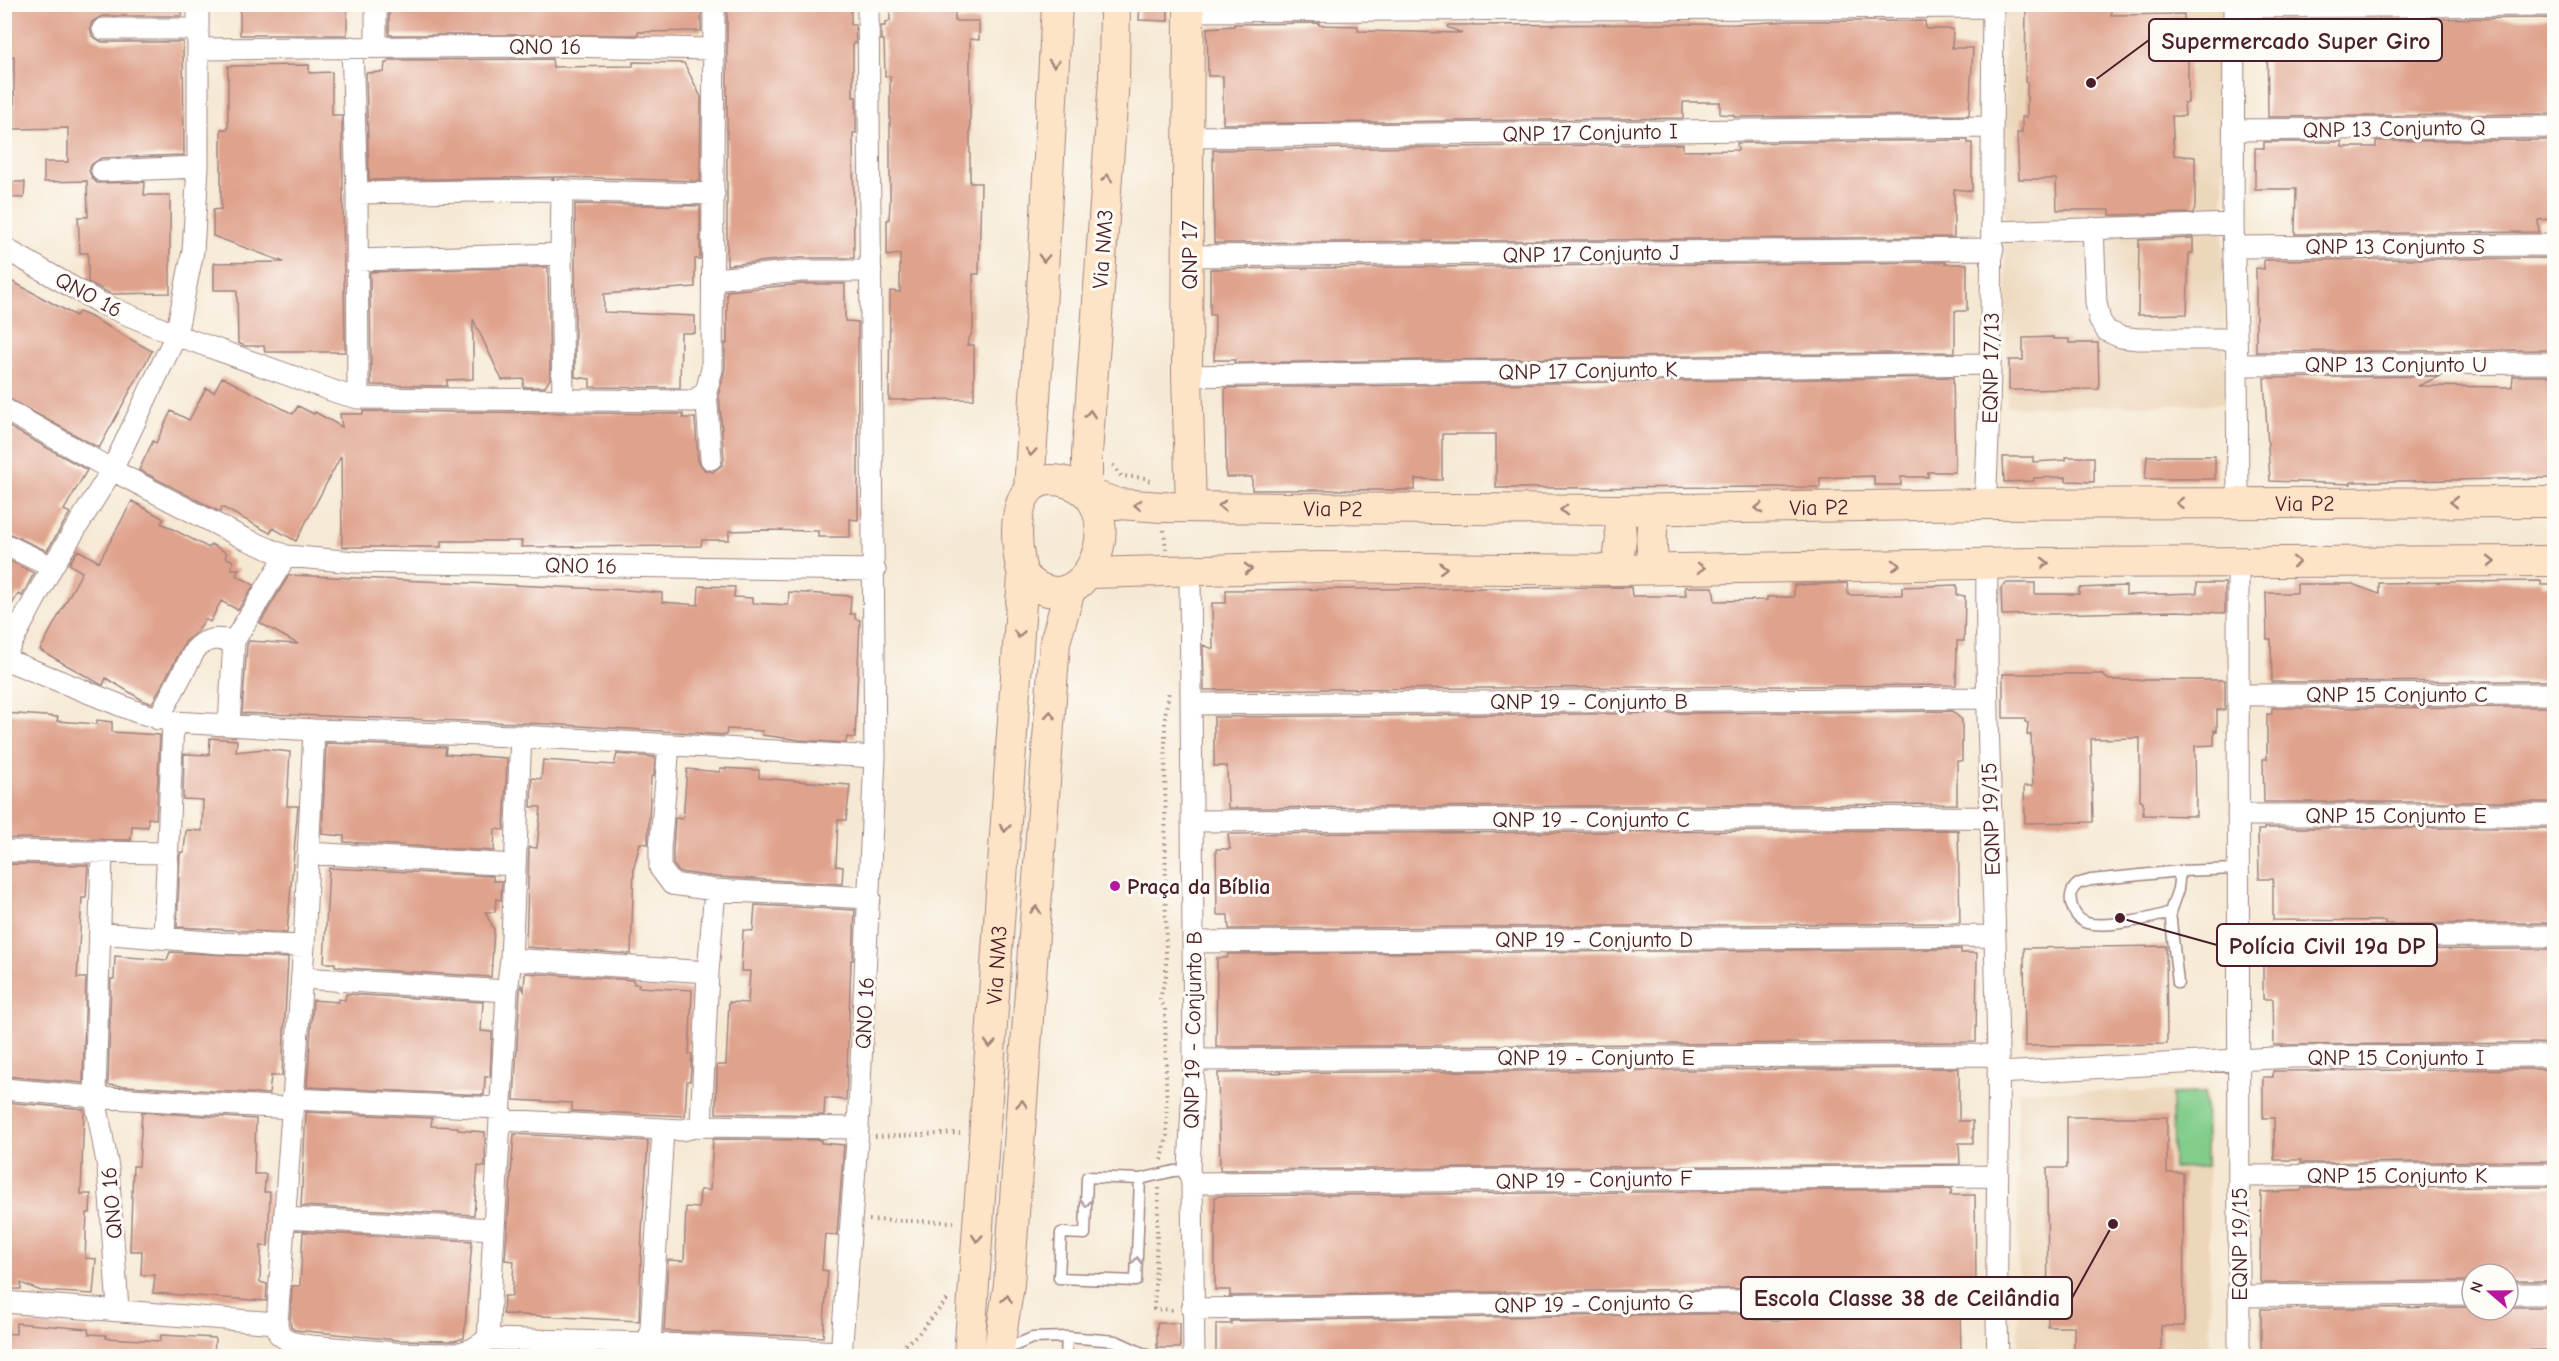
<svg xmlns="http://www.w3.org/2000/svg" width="2559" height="1361" viewBox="0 0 2559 1361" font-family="'Comic Neue',sans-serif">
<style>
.built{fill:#edd7bb}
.green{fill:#82cd8b;stroke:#66765b;stroke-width:1.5}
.building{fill:#dfa28c}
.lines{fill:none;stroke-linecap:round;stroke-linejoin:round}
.lane-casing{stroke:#a08480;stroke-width:13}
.street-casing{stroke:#a08480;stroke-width:23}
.secondary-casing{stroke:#a08480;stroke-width:32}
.path{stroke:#a08480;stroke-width:4;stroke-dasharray:1.5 4.5;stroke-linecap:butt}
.lane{stroke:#fff;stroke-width:10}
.street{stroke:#fff;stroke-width:21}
.secondary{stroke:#fee4c6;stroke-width:30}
.oneway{stroke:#a48278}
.oneway2{stroke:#ae9aa0}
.poi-dot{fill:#b5179e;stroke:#fdfcf7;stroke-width:2}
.labels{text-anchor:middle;stroke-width:6;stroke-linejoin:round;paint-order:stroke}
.street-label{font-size:22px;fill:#4a1f2b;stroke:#fdfcf7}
.poi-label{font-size:22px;font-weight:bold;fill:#4a1f2b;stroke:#fdfcf7;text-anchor:start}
.leader{fill:none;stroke:#4a1f2b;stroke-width:2}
.callout-dot{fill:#4a1f2b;stroke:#fdfcf7;stroke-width:2}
.callout{fill:#fdfcf7;stroke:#4a1f2b;stroke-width:2}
.callout-label{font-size:24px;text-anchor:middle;font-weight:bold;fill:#4a1f2b}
</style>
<rect width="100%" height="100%" fill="#fdfcf7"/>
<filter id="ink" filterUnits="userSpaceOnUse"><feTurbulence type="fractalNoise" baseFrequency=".0167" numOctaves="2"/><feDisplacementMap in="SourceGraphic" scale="12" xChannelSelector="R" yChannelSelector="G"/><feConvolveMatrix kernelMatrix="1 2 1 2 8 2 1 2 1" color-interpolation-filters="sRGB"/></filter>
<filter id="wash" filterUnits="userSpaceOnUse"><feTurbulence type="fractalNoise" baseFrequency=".008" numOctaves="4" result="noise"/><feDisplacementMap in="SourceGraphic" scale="24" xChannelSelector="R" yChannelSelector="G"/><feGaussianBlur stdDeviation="1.35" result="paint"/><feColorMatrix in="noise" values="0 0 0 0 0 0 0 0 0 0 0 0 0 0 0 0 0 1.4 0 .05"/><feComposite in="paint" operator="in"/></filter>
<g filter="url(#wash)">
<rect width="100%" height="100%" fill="#f6e9d4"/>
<path class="built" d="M2003,5H2222L2225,404L2007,407Z
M2018,1091H2208L2210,1356H2018Z"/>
<path class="green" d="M2205,1093L2206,1167L2173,1168L2172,1094Z"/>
<g id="blocks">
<path class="building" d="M7,4H182V16H102L92,22L90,28L92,36L102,42H183L184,155L101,158L91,165L89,171L92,178L97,183L145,182L144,195H170V293L111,294L88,282V253H80L78,217H88L87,181L44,182V162H68V128L14,129V56H6Z
M240,4H347V35H240Z
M407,4H701V31L638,32V35H389V10L407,9Z
M727,4H843V6H851V25H855L856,43H853V97H856V133H853L854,258H800L727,265Z
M890,4H955V21H979V40L970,39V183H981L979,274H973V329L967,345H974V399L889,400L890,291L900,292V254L887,256V220H889L890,202V76H885L884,40H881V26H885V22L890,21Z
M1140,4H1168V21L1139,20Z
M2102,5L2111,7V15L2184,14V21L2188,22V103H2184L2185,116H2172L2174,155L2195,157V207L2193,213L2110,215V210H2057L2056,179H2019L2017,133H2022V117H2027V82H2025L2026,6Z
M2554,18V114L2268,117L2267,20Z
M1791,21H1925L1926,29H1953L1952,48H1973L1969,115L1734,117V115L1720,114V102H1683V118L1223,124V76H1208L1207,28L1234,26V24L1319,23V25L1358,26V31L1462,33L1447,27L1448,25L1736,24Z
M552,59L553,67L633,66V62L684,63L701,97L700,181L562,177L369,180L366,73L384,72L385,63H388V60Z
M309,65V73L332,72V115H342L345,352H265L264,346H245L238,343L237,290H214V263L284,262L213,236V210L221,209V129H228V66Z
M1968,140V143H1972V191L1954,189V237L1214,243L1213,150L1683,144V151L1738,150L1737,143Z
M2554,140V219L2538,220L2539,232L2295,234L2296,189H2255V148H2264V142H2342V147H2376V141Z
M4,182H25L24,198L4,197Z
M575,204L700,206V259H695V287L604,294V312L695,316V333H681L680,388L590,387V379L575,377Z
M2193,238V253H2189L2187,314L2138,315L2139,240Z
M2554,258V350L2256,352V268L2264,269V260Z
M1946,262L1945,264H1967V311H1955V352L1234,363L1235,360H1214L1215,315H1210V269Z
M548,267L550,379L545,387H523L524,379L502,380L473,319V379L447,380V386L371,385L370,272Z
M4,277L76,316L79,312L89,316L152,351L99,448L4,396Z
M802,284H845V321L858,322V520L850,519V537H818V531L764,530L729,531V540H702L701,546L521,547L522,541H441V547H342L341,456L296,541L273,528L270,533L222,507L220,512L139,470L153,441L156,443L171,411L189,420L206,388L214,392L222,377L293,414L298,406L314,414L315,412L342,427L340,414H363V411L683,414V418H695L698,461L705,470L713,472L722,465L724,459L719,393L725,369V343L727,344V291Z
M2053,337V339H2069V343H2098L2099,389L2009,390V360H2023V338Z
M2440,376L2418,386L2512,387L2513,376H2554V478L2351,482V484L2270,481L2264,378Z
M1953,377L1955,472H1928V477H1901V485H1874V476L1820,478V487L1496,488V434H1442V480L1415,479V490H1252V477H1226L1225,388Z
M4,424L87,470L64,510L70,513L47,551L4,531Z
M2147,456H2215V479H2145Z
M2003,457H2033V462L2066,460V457H2094V482L2066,481V477L2034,478V481L2004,482Z
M132,501L164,519L161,523L209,548L211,544L227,553L225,557L233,561L232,569H239L236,575L254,585L238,610L221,601L210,622L205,619L198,631L186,641L152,703L144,701L106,678L103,685L100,684L40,650L82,572L69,564L78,550L99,562Z
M4,558L34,573L22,596L18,594L4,618Z
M289,575L626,590L662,593V602L698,605L699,586L735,587L734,597L752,598V603L788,605L789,592L851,596L850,614H855V619L860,620L855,738L847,737L846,743L800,740L762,735V731L727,729L726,735L547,724L242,713L247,645L249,641L298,644L260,623Z
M2541,581V585H2554V681L2272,682L2271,639H2267L2266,593H2297V584H2352L2379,594V583Z
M1847,583L1848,595H1902V587L1957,585V595L1965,596L1964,641H1957L1956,685L1204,690L1203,645L1213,649L1212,603H1226V590L1631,587L1632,596H1686L1685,587H1713L1715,601L1767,600V597H1794V585Z
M2007,583H2035V594H2079V588L2126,586V595L2197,593V583H2225V613L2177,611L2002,615L2001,588Z
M2003,674H2101L2109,680H2225V710H2217V731L2214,730V745L2195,746L2196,816L2143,815V801L2140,800V738L2091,739L2093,822L2025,823L2024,786H2033L2031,735H2027L2028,723L2025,722V718H2003Z
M2554,707V802H2264L2263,759H2267V714H2272V708Z
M1952,711L1962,720V761H1957V804L1228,808L1227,766H1214V717Z
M4,713L58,717L57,721L97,724V720L112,722V732L160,735L156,819L148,818V827L132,826L131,840L4,838Z
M210,738L237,740L236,752L264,749L290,752L287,806H298L287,933L177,927L180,855L181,852H184L186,830L202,831L203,800L183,799L184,754L209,755Z
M326,743L446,747L445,754L507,758L504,830L495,829L494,851L344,842V836L322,834Z
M617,754L655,757L654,776H651L648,844L640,843L634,867L631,954L526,947L529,847L537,848L541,807H531L532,778L541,779L543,760L614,765Z
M720,768L759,770V778L850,785L846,820H838L836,866L843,867L842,884L716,877L679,872L673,864V850L675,818L683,819L687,769L720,772Z
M2264,828H2554V923L2385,924V921L2273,920V879H2259L2258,830H2264Z
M1958,830L1960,923L1229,929L1228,915H1217L1216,849H1230L1228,834Z
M4,864L88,865L86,898H82L77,978H86L83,1083L4,1076Z
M329,868L493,876V881H502L501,900L496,899L495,912H485L494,929L491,977L347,968L335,966V963H324Z
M755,905L855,910L853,960H851L846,1100L825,1098L824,1115L716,1113L717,1065H726L729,1002L748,1003L750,971H741L743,930L753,931Z
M2166,946L2167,1044L2025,1046L2024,948Z
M1961,949V953H1977L1976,1042L1216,1047L1217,958H1227L1228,954Z
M2554,949V1043L2274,1045L2273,999H2263V957H2273V950Z
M170,952L288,958L282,1076H271L269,1094L108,1085L111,979H114L115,956L167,960Z
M525,973L633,980L634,984H639L638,987L692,990L689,1054H692L690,1081H687L685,1116L572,1111V1103L514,1100L520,992L521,985L524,991Z
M346,994L483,1002L481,1031L492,1032L490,1077H485L484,1095L307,1087L313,1000L338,1002V999L345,1000Z
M1959,1068V1121H1973V1143H1959L1960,1164L1220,1170L1218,1073Z
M2554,1069V1161L2301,1163V1160H2274V1118H2263V1077H2273V1071Z
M4,1102L84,1109L81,1194H91L90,1213H87L85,1258L96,1259L93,1294L41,1291L21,1283V1289H4Z
M142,1112L256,1119L254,1174H266L264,1192H270L268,1246H261L260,1282L267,1284L266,1301L153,1293L155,1275H141L142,1251H130L133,1166H139Z
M306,1112L432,1118L431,1126L458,1127V1130L485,1132V1167L478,1166L474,1215L301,1206Z
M2067,1117H2167V1173H2183L2184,1326H2161V1356H2074V1327H2048L2047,1168H2067Z
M514,1134L648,1141L642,1232L639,1321L503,1314L504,1296H512L514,1261L505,1260Z
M713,1139L821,1140V1143L844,1145L837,1235L825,1234L822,1270L828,1271L823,1337L664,1331L668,1260L684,1261L686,1207L699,1208L700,1190H710Z
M2554,1187V1281H2508V1274H2472V1281L2261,1283L2260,1281L2261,1192L2301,1191L2302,1188Z
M1952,1189L1950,1195H1975L1976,1285L1230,1296V1290H1215V1197L1219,1196Z
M303,1232L472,1241L464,1338L454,1341L397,1340L295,1330L291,1327L290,1322L292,1286H300Z
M2472,1307V1310H2508V1307H2554V1350H2503V1356H2468L2449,1349L2430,1350V1356H2261V1309Z
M1960,1310L1961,1356H1216V1324H1231V1321L1756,1313L1755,1320H1798V1313Z
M16,1323L88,1329L89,1334L106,1335V1338L160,1341L161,1335L215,1338L214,1356H4V1333L16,1334Z
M1157,1323H1180V1348H1157Z"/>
</g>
</g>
<g filter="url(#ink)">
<use href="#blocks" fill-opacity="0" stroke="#a08480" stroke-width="1.5"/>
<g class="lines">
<defs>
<path id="lane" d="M2180,871L2178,889L2170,912C2152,919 2105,928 2087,923C2072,918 2064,894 2078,884C2081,882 2088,881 2091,880L2180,871L2238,869
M2170,912L2178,983
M1140,1179L1136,1281L1059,1278L1061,1233L1085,1234L1087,1177L1140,1179L1174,1171L1189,1170
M1002,1351L1032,1338L1067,1337L1116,1341L1149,1356
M1066,1356L1067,1337"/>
<path id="street" d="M376,4V47
M2234,4L2233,224L2237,365L2238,503
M2235,7L2554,5
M1189,11L1993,7
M103,29H198
M352,47L357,193L358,398
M198,49L561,46L714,49
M2234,130L2554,127
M1189,137L1991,127
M102,171L198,167
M562,190L561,254L563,400
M357,193L533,190L714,194
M2093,228L2096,303L2100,321L2107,331L2121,337L2138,339H2236
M1993,232L2233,224
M2235,247L2554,245
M4,248L100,303L176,335L339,393L358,398L694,401L706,392L712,369L714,4
M1189,256L1993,249
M357,260L561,254
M713,279L801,271H871
M2237,365L2554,363
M1187,376L1989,364
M706,392L711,459
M4,409L112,470L243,538L286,556L355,562L875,570
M1985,504C1994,338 1991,171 1993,4
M4,544L52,567
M2238,562L2239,1356
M1987,564C1985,727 1995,890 1998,1053C2000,1154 1994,1255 1998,1356
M1190,570L1194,1060L1189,1170L1192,1183L1194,1356
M4,657L52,567L112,470L176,335L193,251L198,167V4
M4,659L137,712L173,722L314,730L521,736L875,757
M2240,695L2554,694
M1191,704L1987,698
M158,719L195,650C207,637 217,638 234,641
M229,724L234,641L286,556
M314,730L304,946L277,1323L279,1334L290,1342L310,1346L396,1353L456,1354L473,1349L488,1339L650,1343L842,1352
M669,745L660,849V868L672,884L715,890L870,898
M2238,815H2554
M1193,821L1990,817
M4,851L168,853
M102,853L95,1097L108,1168L118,1309
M308,853L515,865
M100,933L220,943L304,946
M2238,937L2554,936
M164,938L173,722
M1194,942L1994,936
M511,959L708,972
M302,978L507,991
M1194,1060L1998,1055
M1998,1073L2292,1057L2554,1056
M4,1089L95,1097L291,1108
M292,1099L499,1108
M500,1120L682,1130L701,1126L858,1128
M701,1126L708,972L715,890
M2239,1176L2554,1174
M1192,1183L1997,1176
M285,1218L494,1229
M2508,1294H2554
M2239,1296L2472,1294
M4,1302L277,1323
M1192,1309L1996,1297
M488,1339L507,991L511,959L521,736
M650,1343L663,1130
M841,1356L858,1128L875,757L868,4"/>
<g id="secondary">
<path id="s1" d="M1115,4L1114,79L1087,454V493L1118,504L1163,507L1619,510L1985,504L2554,502"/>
<path d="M1189,4L1187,376L1191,506"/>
<path d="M1029,489L1042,291L1057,4"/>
<path d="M1654,510C1651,531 1650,549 1655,569"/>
<path d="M1617,570L1621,538L1619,510"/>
<path d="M1089,573L1319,567L1617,570L2033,563L2554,561"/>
<path id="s2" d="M969,1356L1023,575C1015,548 1008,480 1052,480C1063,480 1077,485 1085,492C1127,530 1077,632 1023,575"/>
<path d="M998,1356L1009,1284L1055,642L1070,590"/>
</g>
</defs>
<use href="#lane" class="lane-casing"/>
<use href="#street" class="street-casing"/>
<use href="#secondary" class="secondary-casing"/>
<path class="path" d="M1113,465L1121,476L1145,478L1150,481
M1164,530L1166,549
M875,1137L960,1133
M1162,1160L1167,1136L1165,1009L1160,999L1166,975L1165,716L1169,690
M1159,1188L1154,1309L1175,1310
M869,1220L954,1222
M891,1356L918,1334L947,1300"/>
<use href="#lane" class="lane"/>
<use href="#street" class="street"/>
<use href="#secondary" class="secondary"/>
</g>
<defs><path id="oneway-chevron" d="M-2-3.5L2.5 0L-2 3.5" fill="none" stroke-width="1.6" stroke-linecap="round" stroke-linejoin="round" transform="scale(1.5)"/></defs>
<g class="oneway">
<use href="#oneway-chevron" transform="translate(1054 63) rotate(93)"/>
<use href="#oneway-chevron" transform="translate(1107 178) rotate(-86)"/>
<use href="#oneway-chevron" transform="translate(1044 258) rotate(93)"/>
<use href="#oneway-chevron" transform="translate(1090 414) rotate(-86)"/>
<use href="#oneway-chevron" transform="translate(1031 452) rotate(94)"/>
<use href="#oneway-chevron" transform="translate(2454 502) rotate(180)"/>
<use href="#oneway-chevron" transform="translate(2180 503) rotate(180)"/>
<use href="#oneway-chevron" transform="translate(1138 505) rotate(-177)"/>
<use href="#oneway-chevron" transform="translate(1222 506) rotate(-179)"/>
<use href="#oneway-chevron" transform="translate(1759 508) rotate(179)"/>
<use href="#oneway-chevron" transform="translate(1564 510) rotate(-179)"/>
<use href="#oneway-chevron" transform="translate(2296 562)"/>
<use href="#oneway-chevron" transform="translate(2491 562)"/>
<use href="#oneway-chevron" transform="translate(2045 563)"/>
<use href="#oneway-chevron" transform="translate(1896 565) rotate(-1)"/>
<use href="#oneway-chevron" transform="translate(1443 568)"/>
<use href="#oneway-chevron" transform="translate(1701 568) rotate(-1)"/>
<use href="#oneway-chevron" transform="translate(1248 569) rotate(-1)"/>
<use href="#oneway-chevron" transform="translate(1019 634) rotate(94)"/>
<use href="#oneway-chevron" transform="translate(1050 715) rotate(-86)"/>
<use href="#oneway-chevron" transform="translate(1005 828) rotate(94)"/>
<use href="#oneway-chevron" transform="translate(1036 910) rotate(-86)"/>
<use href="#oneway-chevron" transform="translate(990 1044) rotate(94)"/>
<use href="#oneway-chevron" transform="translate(1022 1104) rotate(-86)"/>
<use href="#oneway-chevron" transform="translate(977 1238) rotate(94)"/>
<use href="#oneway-chevron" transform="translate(1007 1299) rotate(-81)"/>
</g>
<g class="oneway2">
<use href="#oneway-chevron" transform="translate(1086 1203) rotate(93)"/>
<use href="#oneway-chevron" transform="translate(1137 1261) rotate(-87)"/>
</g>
</g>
<circle class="poi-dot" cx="1115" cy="886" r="6"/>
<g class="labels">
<g class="street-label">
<text x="545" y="54">QNO 16</text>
<text transform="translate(2394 128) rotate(-1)" y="8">QNP 13 Conjunto Q</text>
<text transform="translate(1590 132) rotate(-1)" y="8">QNP 17 Conjunto I</text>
<text x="2395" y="254">QNP 13 Conjunto S</text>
<text transform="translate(1102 249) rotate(-86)" y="8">Via NM3</text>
<text transform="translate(1591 253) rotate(-1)" y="8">QNP 17 Conjunto J</text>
<text transform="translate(1189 255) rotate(-90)" y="8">QNP 17</text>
<text transform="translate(89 294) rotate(28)" y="8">QNO 16</text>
<text x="2396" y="372">QNP 13 Conjunto U</text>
<text transform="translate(1990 368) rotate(-89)" y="8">EQNP 17/13</text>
<text transform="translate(1588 370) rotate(-1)" y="8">QNP 17 Conjunto K</text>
<text dy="8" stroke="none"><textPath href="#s1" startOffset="1710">Via P2</textPath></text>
<text dy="8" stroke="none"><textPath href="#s1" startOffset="1224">Via P2</textPath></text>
<text dy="8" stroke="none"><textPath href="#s1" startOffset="738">Via P2</textPath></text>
<text transform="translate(581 565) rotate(1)" y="8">QNO 16</text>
<text x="2397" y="702">QNP 15 Conjunto C</text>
<text x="1589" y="709">QNP 19 - Conjunto B</text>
<text x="2396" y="823">QNP 15 Conjunto E</text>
<text x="1591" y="827">QNP 19 - Conjunto C</text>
<text transform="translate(1990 819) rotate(-92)" y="8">EQNP 19/15</text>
<text x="1594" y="947">QNP 19 - Conjunto D</text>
<text dy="8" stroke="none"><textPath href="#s2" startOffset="392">Via NM3</textPath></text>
<text transform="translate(864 1013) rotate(-87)" y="8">QNO 16</text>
<text transform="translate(1192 1030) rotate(-89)" y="8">QNP 19 - Conjunto B</text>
<text x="1596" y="1065">QNP 19 - Conjunto E</text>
<text x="2396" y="1065">QNP 15 Conjunto I</text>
<text x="2397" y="1183">QNP 15 Conjunto K</text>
<text transform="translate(1594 1179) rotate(-1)" y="8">QNP 19 - Conjunto F</text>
<text transform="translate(111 1203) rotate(-95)" y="8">QNO 16</text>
<text transform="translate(2239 1244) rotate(-90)" y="8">EQNP 19/15</text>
<text transform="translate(1594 1303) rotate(-1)" y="8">QNP 19 - Conjunto G</text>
</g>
<g class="poi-label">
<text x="1127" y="894">Praça da Bíblia</text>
</g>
</g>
<path class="leader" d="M2091 83L2149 40M2120 918L2217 945M2113 1224L2072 1298"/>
<g class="callout-dot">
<circle cx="2091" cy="83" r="6"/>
<circle cx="2120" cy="918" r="6"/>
<circle cx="2113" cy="1224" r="6"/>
</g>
<g class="callout">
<rect x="2149" y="19" width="293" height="42" rx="6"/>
<rect x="2217" y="924" width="220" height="42" rx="6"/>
<rect x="1741" y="1277" width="331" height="42" rx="6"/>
</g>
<g class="callout-label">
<text x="2296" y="49">Supermercado Super Giro</text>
<text x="2327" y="954">Polícia Civil 19a DP</text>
<text x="1907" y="1306">Escola Classe 38 de Ceilândia</text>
</g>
<rect width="2559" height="1361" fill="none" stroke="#fdfcf7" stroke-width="24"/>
<g transform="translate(2490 1292) rotate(290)"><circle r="28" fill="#fdfcf7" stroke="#b5a4a5" stroke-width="1.5"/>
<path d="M0-4.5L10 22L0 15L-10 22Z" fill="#b5179e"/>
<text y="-9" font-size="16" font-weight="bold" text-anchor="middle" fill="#4a1f2b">N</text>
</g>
</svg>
